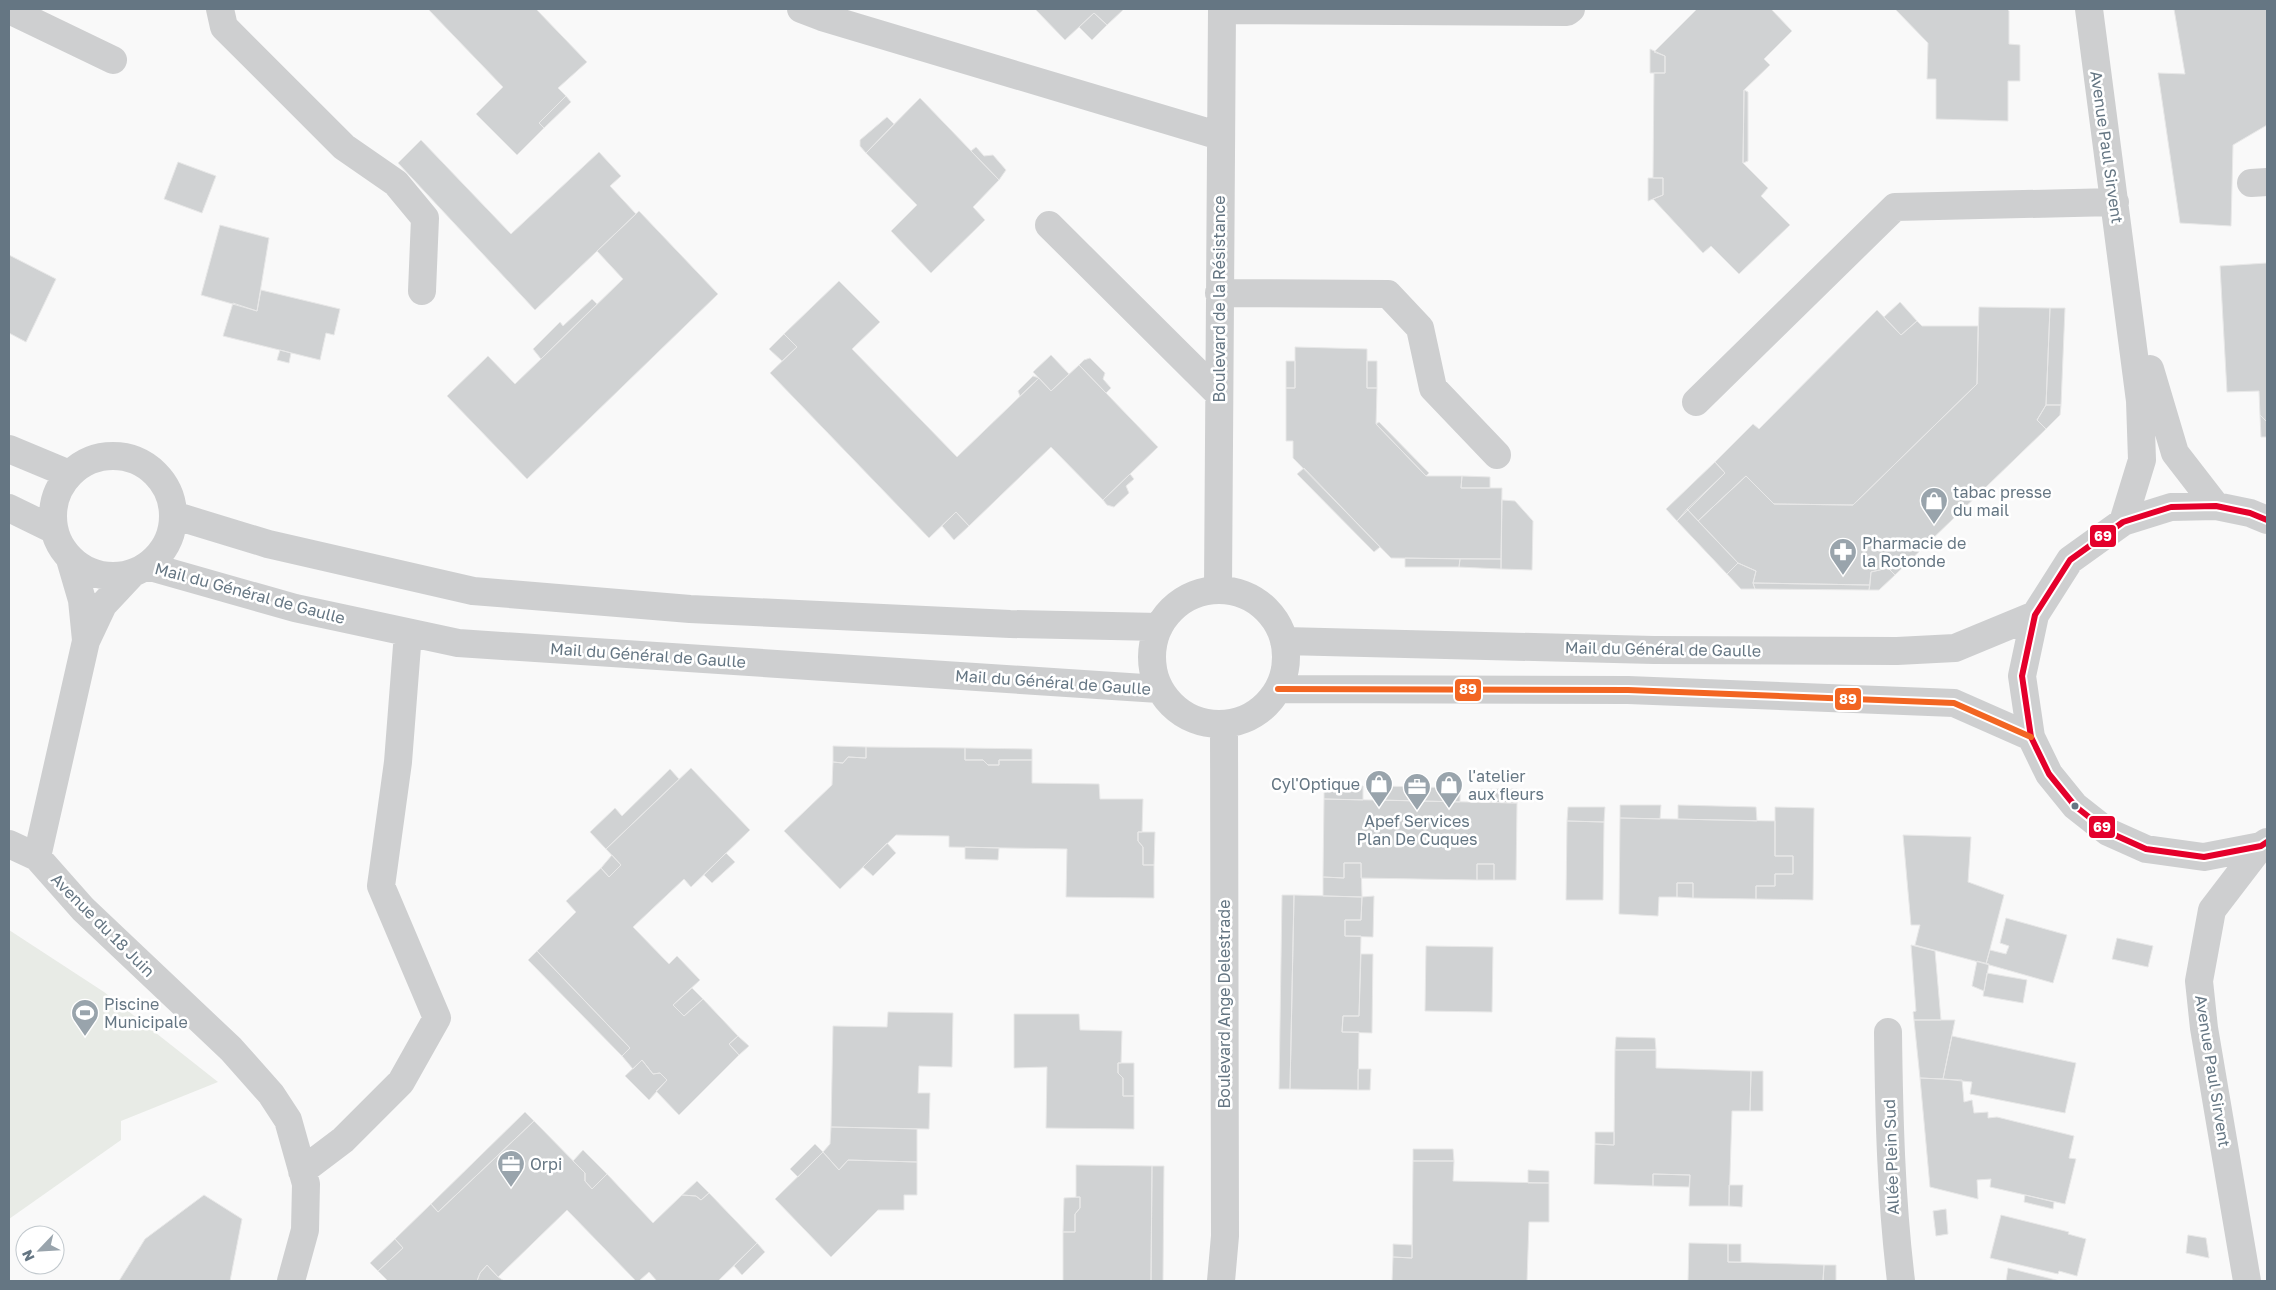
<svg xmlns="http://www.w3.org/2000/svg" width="2276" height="1290" viewBox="0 0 2276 1290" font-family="'Golos Text',sans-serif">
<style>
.grass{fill:#e8ebe6}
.building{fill:#d0d2d3;stroke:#e8e8e8}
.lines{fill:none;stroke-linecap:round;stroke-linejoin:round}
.minor{stroke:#cecfd0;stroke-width:28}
.bus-1-casing{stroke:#fff;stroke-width:10}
.bus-2-casing{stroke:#fff;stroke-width:10}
.bus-1{stroke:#e4002b;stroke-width:6}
.bus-2{stroke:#f26522;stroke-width:6}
.bus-dot{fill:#657683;stroke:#fff;stroke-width:2}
.labels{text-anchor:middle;stroke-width:5;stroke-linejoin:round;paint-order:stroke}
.street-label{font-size:16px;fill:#657683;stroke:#fff}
.poi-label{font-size:16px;fill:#657683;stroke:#fff;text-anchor:start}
.line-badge{stroke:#fff;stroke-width:2}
.badge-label{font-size:14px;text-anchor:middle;font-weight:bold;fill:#fff}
</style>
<rect width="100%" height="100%" fill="#f9f9f9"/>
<path class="grass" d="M9,930L104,992L218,1082L121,1121V1140L9,1219Z"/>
<path class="building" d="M428,9H536L587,62L558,88L566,96L539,123L544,128L517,155L476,114L503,87Z
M1035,9H1124L1107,25L1094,13L1065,40Z
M1697,9H1771L1792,31L1764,59L1770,65L1744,90L1743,163L1768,188L1761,196L1790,225L1739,274L1711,246L1703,253L1653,199L1663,195V178H1653L1654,73H1665V56L1654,52Z
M1895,9H2007L2009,11V44L2020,45V81H2008V121L1936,119V79H1927L1928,43Z
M2174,9H2267V125L2233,145L2231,226L2180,223L2158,73L2185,74Z
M1094,13L1107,25L1092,40L1079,27Z
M1650,49L1665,56V73H1650Z
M1744,90L1748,92V161L1743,163Z
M566,96L571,102L544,128L539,123Z
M920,98L999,180L973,207L985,220L931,273L891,231L917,205L866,153Z
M887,117L894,124L866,153L860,146V140Z
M421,140L511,234L599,152L621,176L610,186L636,214L535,310L398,163Z
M976,147L984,156L993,155L1006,170L999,180L971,151Z
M178,162L216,176L202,213L164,199Z
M1648,178H1663V195L1648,201Z
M639,211L718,294L527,479L447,396L488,356L515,384L541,359L623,279L597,251Z
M220,225L269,238L257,311L201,295Z
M9,255L56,279L26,342L9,333Z
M2267,263V422L2260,415L2259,391L2227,392L2220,266Z
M839,281L880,322L852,349L957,457L1039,378L1051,391L1079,365L1158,447L1103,500L1051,447L969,526L956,512L929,538L770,373L797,347L784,334Z
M261,290L340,309L334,335L326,333L320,360L223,336L233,303L257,311Z
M592,299L597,304L541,359L533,349L560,322L563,326Z
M1900,302L1917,321L1901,335L1884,317Z
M1979,307L2050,308L2046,405L2037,420L2046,429L1895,575L1888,568L1871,572L1870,585L1753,583L1756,571L1738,563L1698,521L1746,476L1774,504L1853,505L1977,384Z
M2050,308H2065L2061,405H2046Z
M1877,310L1901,335L1917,321L1922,326H1978L1977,384L1853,505L1774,504L1746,476L1698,521L1687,509L1725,473L1715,462L1753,424L1759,429Z
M784,334L797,347L782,361L769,349Z
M1295,347L1367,349V388H1377L1376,424L1426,476H1462L1461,488H1502L1501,559L1391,558L1293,458V441H1286V388H1295Z
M280,350L291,353L289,363L277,360Z
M1051,355L1069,374L1051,391L1033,372Z
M1090,358L1105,373L1103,379L1111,388L1106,393L1079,365L1084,360Z
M1286,361H1295V388H1286Z
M1367,361H1377V388H1367Z
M1033,376L1039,378L1020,396L1018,391Z
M2046,405H2061L2060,415L2046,429L2037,420Z
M2260,415L2267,422V437H2261Z
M1379,422L1429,473L1426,476L1376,424Z
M1715,462L1725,473L1677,521L1666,509Z
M1304,468L1380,547L1374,552L1297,474Z
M1130,474L1134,479L1126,486L1129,493L1114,507L1107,505L1103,500Z
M1462,476L1490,477V488H1461Z
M1502,500L1515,501L1533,521L1532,570L1501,569Z
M1687,509L1738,563L1727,574L1677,521Z
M956,512L969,526L954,540L942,526Z
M1405,558L1460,559L1459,567H1405Z
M1460,559H1501V569L1459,567Z
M1738,563L1756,571L1753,583L1755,589H1741L1727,574Z
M1888,568L1895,575L1879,590H1869L1871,572Z
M1753,583L1870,585L1869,590L1755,589Z
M833,746L866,747V758L848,757L843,763L833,762Z
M866,747L965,748V760H983L988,765H999V760H1032V783L1099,784L1100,799H1143L1142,832H1138V841L1143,847V865H1154V898L1066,897L1067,849L949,847V836L896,835L840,889L784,831L832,785L833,762L843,763L848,757L866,758Z
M965,748L1032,749V760H999V765H988L983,760H965Z
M691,768L750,830L691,887L684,879L633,927L669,964L677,956L700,980L673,1005L684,1016L703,999L738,1036L729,1044L739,1055L679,1115L656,1091L667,1080L660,1073L653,1074L642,1060L633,1069L622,1056L630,1048L537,951L576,912L566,901L601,868L609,877L621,865L606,849Z
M670,769L679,779L606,849L590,832L615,808L622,816Z
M1324,786H1363V800L1324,799Z
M1381,786L1460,788V802L1381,800Z
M1478,789H1517V803L1478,802Z
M1324,799L1517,803L1516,880H1494V864H1477V880L1361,878V863H1344V878L1323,877Z
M1620,805H1661L1660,819L1620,818Z
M1678,805L1756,807L1757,821L1678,819Z
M1568,807H1605L1604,822L1567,821Z
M1775,807L1814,808L1813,900L1756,899V886H1775V874H1793V856H1775Z
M1620,818L1775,821V856H1793V874H1775V886H1756V899L1693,898V883H1677V897H1659L1658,916L1619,914Z
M1567,821L1604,822L1603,900H1566Z
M1138,832H1155L1154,865H1143V847L1138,841Z
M1903,835L1971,837L1968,882L2004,895L1986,964L1915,945L1920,925H1911Z
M887,843L896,853L873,876L863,867Z
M965,847L999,848L998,860L965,859Z
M726,853L735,862L712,883L704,875Z
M612,855L621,865L609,877L601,868Z
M1344,863H1361L1362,897L1323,896V877L1344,878Z
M1477,864H1494V880H1477Z
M1677,883H1693V898L1677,897Z
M1282,895H1294L1290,1089H1279Z
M1294,895L1362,897L1361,920H1345V936H1361L1359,1016H1343L1342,1032H1359L1358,1090L1290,1089Z
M1374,896L1373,937L1345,936V920H1361L1362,897Z
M2006,918L2067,935L2053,983L1986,964L1990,950L2006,954L2009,946L2000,943Z
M2117,938L2153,946L2148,967L2112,959Z
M1911,945L1935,951L1941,1020H1914L1913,1012L1916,1011Z
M1426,946L1493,947L1492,1012L1425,1011Z
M537,951L630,1048L622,1056L528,960Z
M1361,954H1373L1372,1033L1342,1032L1343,1016H1359Z
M1977,961L1989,964L1984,991L1972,986Z
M1987,973L2027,980L2023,1003L1983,996Z
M692,988L703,999L684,1016L673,1005Z
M888,1012L953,1013L952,1067L919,1066L918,1093H930L929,1129L831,1127L833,1026L887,1027Z
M1014,1014H1079L1080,1030L1122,1031L1121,1063H1118V1073L1123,1078V1096H1134V1129L1046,1128L1047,1067L1014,1068Z
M1914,1020H1955L1943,1079L1920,1078Z
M738,1036L749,1046L739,1055L729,1044Z
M1952,1036L2076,1063L2065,1113L1970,1094L1972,1082L1943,1079Z
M1616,1037L1655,1038L1656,1050H1615Z
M1615,1050H1656V1068L1751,1071L1750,1111H1732L1729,1206H1689L1690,1175L1653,1174V1186L1594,1184L1595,1144L1614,1145Z
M642,1060L653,1074L660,1073L667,1080L649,1100L625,1076Z
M1118,1063H1134V1096H1123V1078L1118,1073Z
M1358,1069H1371L1370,1090H1358Z
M1751,1071H1763V1111H1750Z
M1920,1078L1962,1080L1964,1102L1972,1100L1974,1113L1988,1112V1118L1997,1117L2074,1136L2069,1158L2076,1159L2065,1204L1990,1187L1991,1179L1977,1180L1978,1199L1930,1187Z
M525,1112L534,1121L438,1212L431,1204Z
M534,1121L585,1173V1181L592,1189L607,1174L653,1223L682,1195L696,1196L701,1200L709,1193L757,1243L718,1281H657L649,1272L639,1281H636L567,1210L498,1277L487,1265L480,1273L477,1281H388L378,1271L403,1248L395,1239L431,1204L438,1212Z
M831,1127L917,1129V1162L848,1160L839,1170L823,1152L830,1144Z
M1595,1132H1614V1145L1595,1144Z
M815,1144L823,1152L798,1177L790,1169Z
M1413,1149H1453L1454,1161H1413Z
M583,1150L607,1174L592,1189L585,1181V1173L573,1161Z
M823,1152L839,1170L848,1160L917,1162V1195H904V1210H878L831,1257L775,1199Z
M1413,1161H1454L1453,1181L1549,1183V1222H1529L1527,1281H1392L1393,1257L1412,1258Z
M1076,1165L1152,1166L1151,1281H1063V1232H1075V1214L1080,1208V1197H1076Z
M1152,1166H1164L1163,1281H1151Z
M1528,1170L1549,1171V1183H1528Z
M1653,1174L1690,1175L1689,1187L1653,1186Z
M697,1181L709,1193L701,1200L696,1196L682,1195Z
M1729,1185H1743L1742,1207L1729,1206Z
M204,1195L242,1219L230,1281H119L145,1239Z
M2025,1195L2054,1202L2053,1209L2024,1202Z
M1080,1197V1208L1075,1214V1232H1063L1064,1198Z
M1946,1209L1948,1234L1936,1236L1933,1211Z
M2001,1215L2069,1232L2068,1234L2086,1239L2077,1276L2059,1271L2058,1274L1990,1258Z
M2188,1235L2206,1238L2209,1258L2186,1253Z
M395,1239L403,1248L378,1271L370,1263Z
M757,1243L765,1252L742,1275L734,1266Z
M1689,1243L1728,1244V1262L1824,1265L1823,1281H1688Z
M1393,1244L1412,1245V1258L1393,1257Z
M1728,1244H1741V1262H1728Z
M487,1265L498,1277L504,1281H477L480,1273Z
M1824,1265H1836V1281H1823Z
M2008,1268L2060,1281H2006Z"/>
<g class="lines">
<path class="minor" d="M220,9L224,27L344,147L396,183L425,218L422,291
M801,9L822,17L1220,136
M2089,9L2140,401L2142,460L2123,522
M9,10L113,60
M1222,10L1567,12L1571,9
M2251,183L2267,182
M1049,225L1219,394
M1219,293L1388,294L1420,328L1433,388L1497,455
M2150,369L2175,453L2216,506
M1696,402L1895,207L2115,202
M9,449L69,474
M53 516a60 60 0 1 1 120 0a60 60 0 1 1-120 0Z
M9,508L54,530
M173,515L268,544L473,591L690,609L1010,624L1159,627
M2267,520L2250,513L2216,506L2171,507L2123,522L2070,560L2035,615L2022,676L2031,737L2049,774L2075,806L2108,832L2146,849L2204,857L2261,846L2267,842
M70,559L82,600L86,640
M147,566L295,608L458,643L1159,689
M132,574L103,605L86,641L37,857L83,909L231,1049L271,1094L288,1120L306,1184L305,1230L291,1281
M1218,588L1222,9
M1152 657a67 67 0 1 1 134 0a67 67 0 1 1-134 0Z
M1284,641L1654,650L1897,651L1955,648L2035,615
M1278,689L1628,690L1954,703L2031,737
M9,844L37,857
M1888,1032C1889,1116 1891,1198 1901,1281
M302,1171L343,1140L401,1082L437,1018L381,886L398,762L408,633
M1221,1281L1225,1236L1224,726
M2247,1281L2204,1028L2199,981L2212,910L2261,846"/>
<defs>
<path id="bus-1" d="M2267,520L2250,513L2216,506L2171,507L2123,522L2070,560L2035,615L2022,676L2031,737L2049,774L2075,806L2108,832L2146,849L2204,857L2261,846L2267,842"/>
<path id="bus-2" d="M1278,689L1628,690L1954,703L2031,737"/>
</defs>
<use href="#bus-1" class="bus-1-casing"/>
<use href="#bus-2" class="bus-2-casing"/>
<use href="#bus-1" class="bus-1"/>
<use href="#bus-2" class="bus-2"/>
</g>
<defs>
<symbol id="shop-pin" viewBox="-11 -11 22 30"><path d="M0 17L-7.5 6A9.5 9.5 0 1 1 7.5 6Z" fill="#99a4ac" stroke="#fff"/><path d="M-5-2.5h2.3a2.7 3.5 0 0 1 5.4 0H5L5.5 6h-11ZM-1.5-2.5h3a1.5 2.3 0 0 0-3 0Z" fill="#fff"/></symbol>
<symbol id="pharmacy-pin" viewBox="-11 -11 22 30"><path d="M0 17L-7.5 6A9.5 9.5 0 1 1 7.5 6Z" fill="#99a4ac" stroke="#fff"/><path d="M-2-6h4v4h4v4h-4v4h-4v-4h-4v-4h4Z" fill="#fff"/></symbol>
<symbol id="office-pin" viewBox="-11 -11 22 30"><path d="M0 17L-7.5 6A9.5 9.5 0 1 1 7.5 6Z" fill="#99a4ac" stroke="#fff"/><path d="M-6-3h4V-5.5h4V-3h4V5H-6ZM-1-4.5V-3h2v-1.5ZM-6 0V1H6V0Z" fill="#fff"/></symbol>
<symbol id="stadium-pin" viewBox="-11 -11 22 30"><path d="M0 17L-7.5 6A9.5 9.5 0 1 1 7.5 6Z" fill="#99a4ac" stroke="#fff"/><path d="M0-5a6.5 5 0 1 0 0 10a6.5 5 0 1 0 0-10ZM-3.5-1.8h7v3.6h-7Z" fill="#fff"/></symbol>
</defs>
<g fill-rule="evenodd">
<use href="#shop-pin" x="1918" y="485" width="32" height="43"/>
<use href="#pharmacy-pin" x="1827" y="536" width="32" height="43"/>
<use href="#shop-pin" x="1363" y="768" width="32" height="43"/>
<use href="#shop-pin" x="1433" y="769" width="32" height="43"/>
<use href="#office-pin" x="1401" y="771" width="32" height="43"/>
<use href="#stadium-pin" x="69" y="997" width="32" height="43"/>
<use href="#office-pin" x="495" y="1148" width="32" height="43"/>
</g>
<circle class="bus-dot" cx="2075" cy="806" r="4.5"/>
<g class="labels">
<g class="street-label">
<text transform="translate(2107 147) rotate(82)" y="6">Avenue Paul Sirvent</text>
<text transform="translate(1219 299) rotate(-90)" y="6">Boulevard de la Résistance</text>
<text transform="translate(250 593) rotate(15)" y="6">Mail du Général de Gaulle</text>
<text transform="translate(1663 649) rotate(1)" y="6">Mail du Général de Gaulle</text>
<text transform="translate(648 655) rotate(4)" y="6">Mail du Général de Gaulle</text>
<text transform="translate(1053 682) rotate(4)" y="6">Mail du Général de Gaulle</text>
<text transform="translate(103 925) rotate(45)" y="6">Avenue du 18 Juin</text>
<text transform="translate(1224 1004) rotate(-90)" y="6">Boulevard Ange Delestrade</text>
<text transform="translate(2213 1071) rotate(81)" y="6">Avenue Paul Sirvent</text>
<text transform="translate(1891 1157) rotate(-92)" y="6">Allée Plein Sud</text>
</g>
<g class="poi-label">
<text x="1953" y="498">tabac presse<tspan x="1953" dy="18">du mail</tspan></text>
<text x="1862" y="549">Pharmacie de<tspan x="1862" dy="18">la Rotonde</tspan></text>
<text x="1468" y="782">l'atelier<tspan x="1468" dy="18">aux fleurs</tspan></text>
<text x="1360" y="790" text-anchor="end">Cyl'Optique</text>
<text x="1417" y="827" text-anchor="middle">Apef Services<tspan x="1417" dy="18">Plan De Cuques</tspan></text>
<text x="104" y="1010">Piscine<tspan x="104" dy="18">Municipale</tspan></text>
<text x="530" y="1170">Orpi</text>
</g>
</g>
<g class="line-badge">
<rect x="2089" y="524" width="28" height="24" rx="5" fill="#e4002b"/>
<rect x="1454" y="678" width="28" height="24" rx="5" fill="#f26522"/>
<rect x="1834" y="687" width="28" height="24" rx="5" fill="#f26522"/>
<rect x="2088" y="815" width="28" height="24" rx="5" fill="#e4002b"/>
</g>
<g class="badge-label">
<text x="2103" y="541">69</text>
<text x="1468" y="694">89</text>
<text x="1848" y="704">89</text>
<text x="2102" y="832">69</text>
</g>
<rect width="2276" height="1290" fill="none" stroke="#657683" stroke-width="20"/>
<g transform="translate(40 1250) rotate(245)"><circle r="24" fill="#ffffff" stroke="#c1c8cd"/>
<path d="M0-4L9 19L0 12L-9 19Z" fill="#99a4ac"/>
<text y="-8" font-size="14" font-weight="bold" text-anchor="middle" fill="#657683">N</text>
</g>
</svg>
